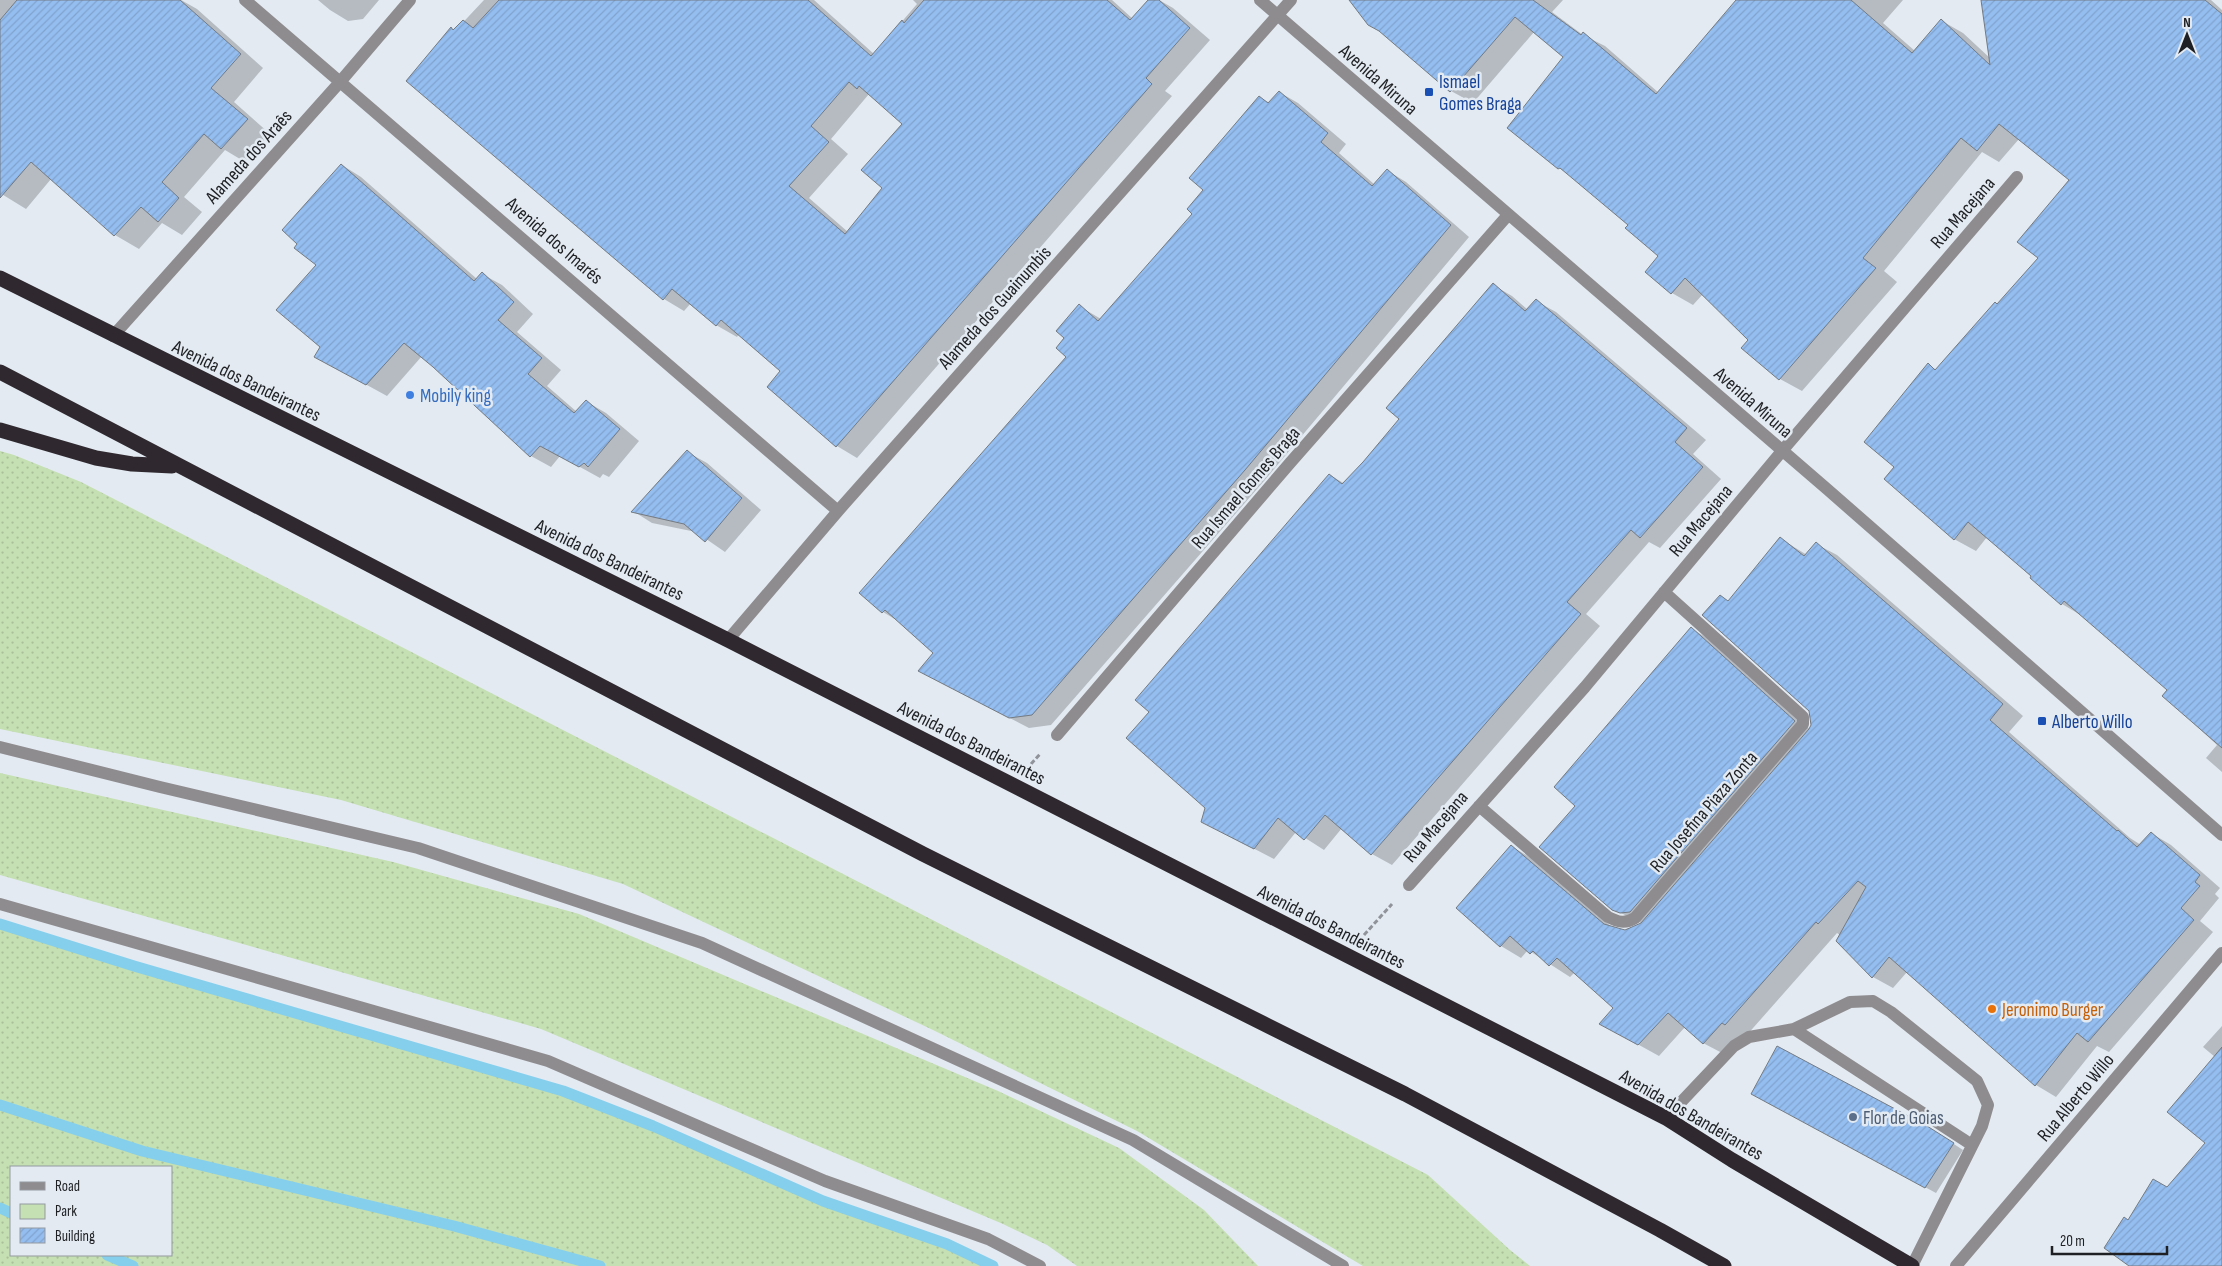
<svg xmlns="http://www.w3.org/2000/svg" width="2222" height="1266" viewBox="0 0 2222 1266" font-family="'Sofia Sans Condensed',sans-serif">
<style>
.green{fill:url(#green-dots);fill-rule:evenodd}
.shadow{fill:#0003;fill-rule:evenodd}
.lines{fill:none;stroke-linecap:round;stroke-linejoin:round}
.stream{stroke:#85cfed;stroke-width:11}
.building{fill:url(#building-hatch);stroke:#747a82;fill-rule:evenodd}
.path{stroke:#90949a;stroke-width:3;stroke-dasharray:5 2.5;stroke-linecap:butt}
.minor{stroke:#8f8c8f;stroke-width:12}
.highway{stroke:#2f292f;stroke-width:15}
.transit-dot{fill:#1a4fb4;stroke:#e3eaf2;stroke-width:2}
.shop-dot{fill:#3f7fe0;stroke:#e3eaf2;stroke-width:2}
.food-dot{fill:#e8710a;stroke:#e3eaf2;stroke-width:2}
.service-dot{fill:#5c6f8a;stroke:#e3eaf2;stroke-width:2}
.labels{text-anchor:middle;stroke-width:5;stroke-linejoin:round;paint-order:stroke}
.street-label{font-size:19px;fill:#1e2023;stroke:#e3eaf2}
.transit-label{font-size:19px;fill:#164399;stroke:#e3eaf2;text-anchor:start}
.shop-label{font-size:19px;fill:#366cbe;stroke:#e3eaf2;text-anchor:start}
.food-label{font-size:19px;fill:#c56008;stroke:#e3eaf2;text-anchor:start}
.service-label{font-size:19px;fill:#4e5e75;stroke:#e3eaf2;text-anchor:start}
</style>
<defs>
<pattern id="green-dots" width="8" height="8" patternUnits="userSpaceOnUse" patternTransform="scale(1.25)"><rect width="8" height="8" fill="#c5e0b2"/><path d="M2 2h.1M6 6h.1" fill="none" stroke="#a9c099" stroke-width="1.8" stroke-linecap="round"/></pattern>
<pattern id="building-hatch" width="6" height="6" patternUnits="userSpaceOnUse" patternTransform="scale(1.25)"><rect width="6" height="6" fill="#95bef0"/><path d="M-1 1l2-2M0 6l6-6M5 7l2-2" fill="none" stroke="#80a3ce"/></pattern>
</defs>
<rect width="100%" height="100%" fill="#e3eaf2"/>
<path class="green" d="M0,451L14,455L81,482L1428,1175L1510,1250L1530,1266H1363L1137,1131L933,1030L623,884L341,800L0,729Z
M0,773L393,862L579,914L998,1091L1119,1148L1204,1210L1258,1266H1077L1047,1245L1003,1224L541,1029L0,875Z
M0,928L134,969L562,1093L652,1129L822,1203L946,1246L986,1266H0ZM11,1167H171V1255H11Z"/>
<path class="shadow" d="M0,0H181L197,9L263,68L234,102L270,134L245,162L225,150L184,197L202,212L182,235L162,223L139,249L115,235L51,179L26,209L0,193Z
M318,0H379L363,19L348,21L330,10Z
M484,0H814L874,54L917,4L913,0H1112L1133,19L1150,0H1159L1173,8L1210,40L1165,91L1172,96L857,458L837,446L781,371L739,334L737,337L716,325L691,303L684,311L664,299L408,81ZM869,94L904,124L883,188L848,232L809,198L848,154L831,139Z
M1370,0H1563L1552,12L1583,35L1605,46L1659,93L1738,0H1903L1883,23L1915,51L1942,21L1963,33L1991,59L1982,0H2211L2222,10V772L2206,758L2217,745L2164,696L2169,690L2084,617L2062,604L1987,537L1976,551L1954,539L1896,466L1928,365L1937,370L1998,305L2039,257L2070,179L2019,139L1999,162L1982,152L1884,271L1897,282L1802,391L1780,379L1750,340L1703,294L1693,305L1672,293L1660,256L1630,225L1570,175L1559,168L1564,57L1534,32L1473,103L1451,91L1380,30Z
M1279,92L1298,103L1346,144L1339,153L1375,185L1388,171L1406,182L1469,237L1264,481L1051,725L1029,728L938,681L934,653L898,621L883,612L1067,357L1066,338L1079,306L1101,319L1194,214L1205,190L1259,97L1270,103Z
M342,165L361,177L477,279L482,274L502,285L533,314L517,332L561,370L547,386L577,412L587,402L606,413L639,441L609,477L603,474L600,478L560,456L551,467L531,456L422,356L387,396L336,368L322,347L318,265Z
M1493,285L1512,296L1528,310L1536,301L1556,312L1706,440L1693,454L1721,479L1660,548L1649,542L1586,614L1600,626L1392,865L1372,854L1342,828L1324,850L1296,832L1274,859L1222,832L1150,712L1330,475L1345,484L1400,419Z
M687,452L707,463L761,510L725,552L696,532L652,523L633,511Z
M1781,539L1807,555L1816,544L1837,555L2023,716L2009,732L2130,838L2141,845L2151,833L2171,845L2220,888L2215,894L2219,898L2200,921L2213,932L2109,1052L2097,1046L2056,1097L2036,1085L1907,972L1893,988L1873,977L1840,935L1837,933L1746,1036L1724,1054L1703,1043L1685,1027L1659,1056L1621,1035L1615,1008L1575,972L1570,977L1528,950L1521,958L1501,946L1458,908L1511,846L1531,858L1614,929L1620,931L1634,929L1643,924L1613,909L1577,806L1692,629L1711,640L1811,730L1812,717L1810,711L1720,597L1729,602Z
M2222,1026V1266H2131L2129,1221L2167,1188L2207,1143L2215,1057L2203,1047Z
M1762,1099L1937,1133L1963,1150L1936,1193Z"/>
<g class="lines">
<path class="stream" d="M0,924L134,966L563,1091L653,1126L823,1201L947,1244L993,1266
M0,1105L142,1151L454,1226L600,1266
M0,1208L11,1213
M107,1255L133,1266"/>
</g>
<path class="building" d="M17,0H180L241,54L211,88L248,119L221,149L204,134L162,182L179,198L158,222L141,207L114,236L31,162L0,198V20Z
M499,0H808L871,56L902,20L904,23L924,0H1107L1130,20L1148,0H1159L1190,28L1146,78L1152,84L836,447L767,387L780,371L721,320L716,326L672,289L663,300L406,81L451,27L453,30L463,20L473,28ZM849,82L857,89L859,86L902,124L861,170L882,188L845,234L789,186L829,142L811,126Z
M1349,0H1533L1581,35L1583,32L1656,94L1736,0H1851L1912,53L1941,19L1990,65L1981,0H2205L2222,14V748L2162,696L2167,690L2064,601L2061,605L2030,578L2031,576L1968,522L1954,540L1884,479L1894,467L1864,442L1928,363L1935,370L1995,302L1997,304L2038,258L2017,242L2069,180L1999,124L1977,151L1961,138L1863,258L1876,268L1779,380L1741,348L1748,340L1685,278L1671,294L1645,272L1658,256L1625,228L1628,225L1560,168L1558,169L1507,128L1563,57L1515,17L1450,92L1379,31L1368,25Z
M1279,91L1328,133L1321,142L1372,186L1387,169L1451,225L1245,470L1032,715L1009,718L918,671L933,653L885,610L882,613L859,593L1066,357L1056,348L1064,338L1056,331L1079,304L1098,321L1192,214L1187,209L1203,190L1189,178L1259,96L1268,103Z
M341,164L474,281L482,272L514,302L498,320L542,358L528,374L574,413L586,400L620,429L588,467L584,463L579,467L540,446L530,457L433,367L404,343L366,385L314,357L320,347L276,310L316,265L294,248L297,244L282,230Z
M1493,283L1525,311L1536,299L1687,428L1675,442L1703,467L1640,538L1631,530L1567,602L1581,614L1371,855L1325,815L1304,840L1278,818L1254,849L1201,822L1205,808L1126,738L1149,712L1135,700L1329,474L1342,484L1363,462L1399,419L1386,408Z
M687,450L742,498L705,542L684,524L631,512Z
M1780,537L1804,556L1816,542L2003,704L1990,720L2117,831L2118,830L2137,847L2151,832L2200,875L2195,882L2200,886L2181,908L2194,920L2088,1042L2077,1033L2035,1086L1889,957L1872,978L1836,941L1866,887L1858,881L1818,924L1816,922L1725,1025L1722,1023L1703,1044L1668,1013L1638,1045L1599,1024L1613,1008L1557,958L1549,966L1533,951L1530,954L1510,936L1500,947L1456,908L1511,845L1604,924L1625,930L1641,923L1809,729L1811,725L1809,711L1702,615L1720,595L1728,601Z
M1691,627L1795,721L1630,912L1620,913L1612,910L1539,847L1575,806L1554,787Z
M1777,1046L1927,1126L1954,1143L1925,1188L1751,1094Z
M2222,1047V1266H2129L2104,1248L2124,1217L2128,1220L2153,1179L2167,1187L2205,1143L2167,1112Z"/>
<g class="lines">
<path class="path" d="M1031,764L1040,754
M1364,935L1392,904"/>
<path class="minor" d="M245,0L838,511
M1260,0L1827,489L2222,835
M113,336L340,82L410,0
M728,640L838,511L1291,0
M1057,735L1290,463L1508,215
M0,747L160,787L418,848L702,943L1133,1140L1343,1266
M1479,806L1608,917C1618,922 1625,924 1635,918L1803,724V717L1801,715L1664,592
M1409,885L1585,687L1782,451L2017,177
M0,904L548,1061L825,1181L988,1239L1040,1266
M1794,1029L1972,1145
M1666,1118L1734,1046L1749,1037L1794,1029L1850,1002L1873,1001L1891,1012L1977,1081L1988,1105L1982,1126L1912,1266
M1956,1266L2222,953"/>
<path class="highway" d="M0,278L728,640L1666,1118L1732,1160L1912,1266
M0,372L923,854L1405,1094L1660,1230L1724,1266
M0,430L96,458L132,464L172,466"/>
</g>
<g class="transit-dot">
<rect x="1424" y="87" width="10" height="10" rx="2.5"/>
<rect x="2037" y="716" width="10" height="10" rx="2.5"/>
</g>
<circle class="shop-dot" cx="410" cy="395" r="5"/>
<circle class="food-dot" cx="1992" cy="1009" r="5"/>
<circle class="service-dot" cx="1853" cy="1117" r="5"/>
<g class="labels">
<g class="street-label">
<text transform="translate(1379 79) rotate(41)" y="7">Avenida Miruna</text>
<text transform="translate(248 156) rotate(-48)" y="7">Alameda dos Araês</text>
<text transform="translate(1962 212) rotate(-49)" y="7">Rua Macejana</text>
<text transform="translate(555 240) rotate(41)" y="7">Avenida dos Imarés</text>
<text transform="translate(994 307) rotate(-48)" y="7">Alameda dos Guainumbis</text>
<text transform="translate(247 380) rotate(26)" y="7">Avenida dos Bandeirantes</text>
<text transform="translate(1754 402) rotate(41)" y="7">Avenida Miruna</text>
<text transform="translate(1245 487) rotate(-49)" y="7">Rua Ismael Gomes Braga</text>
<text transform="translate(1700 520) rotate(-50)" y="7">Rua Macejana</text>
<text transform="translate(610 559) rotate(26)" y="7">Avenida dos Bandeirantes</text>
<text transform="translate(972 742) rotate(27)" y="7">Avenida dos Bandeirantes</text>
<text transform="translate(1703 811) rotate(-49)" y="7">Rua Josefina Piaza Zonta</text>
<text transform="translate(1435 826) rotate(-49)" y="7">Rua Macejana</text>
<text transform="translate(1332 926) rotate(27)" y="7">Avenida dos Bandeirantes</text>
<text transform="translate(2075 1097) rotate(-50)" y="7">Rua Alberto Willo</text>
<text transform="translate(1692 1114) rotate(30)" y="7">Avenida dos Bandeirantes</text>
</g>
<g class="transit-label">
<text x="1439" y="88">Ismael<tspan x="1439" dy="22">Gomes Braga</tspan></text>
<text x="2052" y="728">Alberto Willo</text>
</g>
<g class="shop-label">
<text x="420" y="402">Mobily king</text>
</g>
<g class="food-label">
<text x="2002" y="1016">Jeronimo Burger</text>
</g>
<g class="service-label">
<text x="1863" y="1124">Flor de Goias</text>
</g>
</g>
<rect x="10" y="1166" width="162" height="90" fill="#e3eaf2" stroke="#94999f"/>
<rect x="20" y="1182" width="25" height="8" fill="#8f8c8f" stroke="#94999f"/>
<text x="55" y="1191" font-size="15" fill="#1e2023">Road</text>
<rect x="20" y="1204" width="25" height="15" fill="#c5e0b2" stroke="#94999f"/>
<text x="55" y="1216" font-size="15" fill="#1e2023">Park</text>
<rect x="20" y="1228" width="25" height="15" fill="url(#building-hatch)" stroke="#94999f"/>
<text x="55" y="1241" font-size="15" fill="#1e2023">Building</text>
<g transform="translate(2187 35)" stroke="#e3eaf2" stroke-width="4" paint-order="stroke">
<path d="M0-4L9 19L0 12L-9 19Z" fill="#1e2023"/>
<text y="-8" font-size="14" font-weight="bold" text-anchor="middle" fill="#1e2023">N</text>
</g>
<path d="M2052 1246v8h115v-8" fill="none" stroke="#1e2023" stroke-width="2.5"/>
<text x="2060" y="1246" font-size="15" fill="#1e2023" stroke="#e3eaf2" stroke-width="4" paint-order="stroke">20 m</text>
</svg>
